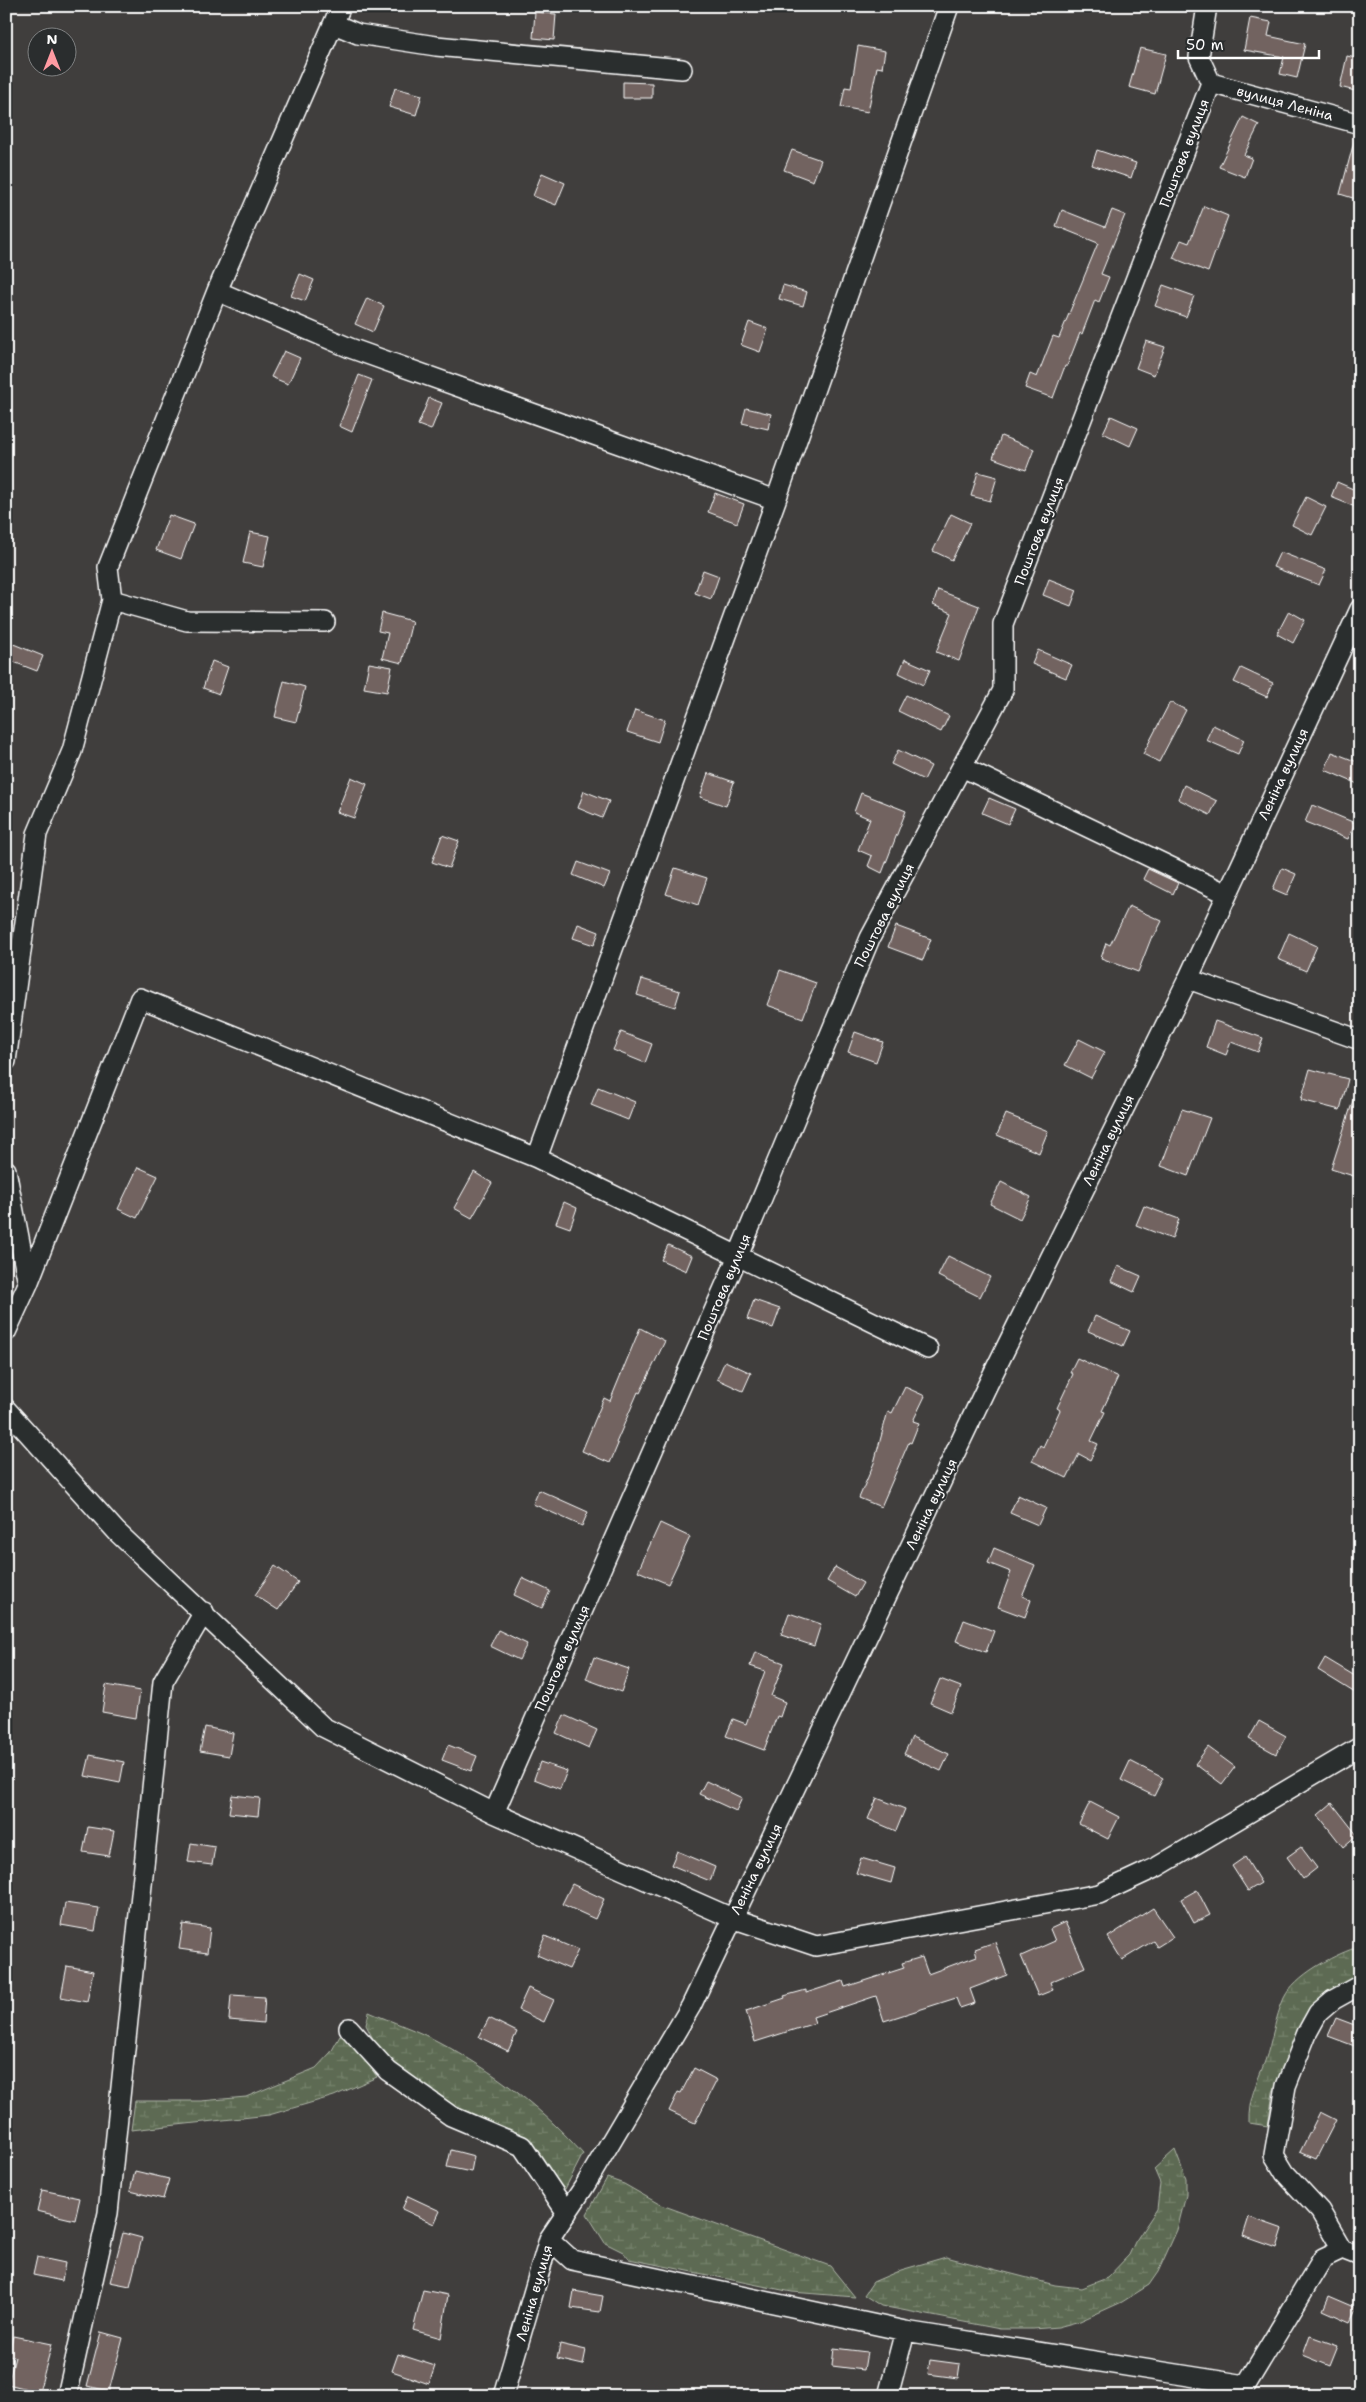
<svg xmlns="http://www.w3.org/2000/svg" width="1366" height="2402" viewBox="0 0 1366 2402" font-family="'Shantell Sans',sans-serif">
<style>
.wetland{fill:url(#wetland-marsh);stroke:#aeb5a8}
.building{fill:#726461;stroke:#fff}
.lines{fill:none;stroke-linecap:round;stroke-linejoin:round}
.minor-casing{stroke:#fff;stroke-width:22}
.minor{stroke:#2a2d2e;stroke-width:19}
.labels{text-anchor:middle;stroke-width:4.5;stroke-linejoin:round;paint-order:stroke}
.street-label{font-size:14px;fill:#fff;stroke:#2a2d2e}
</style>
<defs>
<pattern id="wetland-marsh" width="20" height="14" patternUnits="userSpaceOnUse" patternTransform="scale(1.25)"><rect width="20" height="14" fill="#5d6b52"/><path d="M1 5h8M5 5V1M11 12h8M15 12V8" fill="none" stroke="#75816c"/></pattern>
</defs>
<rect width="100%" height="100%" fill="#403e3d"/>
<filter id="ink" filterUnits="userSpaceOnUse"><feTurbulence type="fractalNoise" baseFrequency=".02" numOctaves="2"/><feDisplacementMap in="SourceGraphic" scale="10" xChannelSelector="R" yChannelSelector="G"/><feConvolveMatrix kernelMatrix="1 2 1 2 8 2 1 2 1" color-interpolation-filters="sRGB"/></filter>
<g filter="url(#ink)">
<path class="wetland" d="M1355,1948H1360V1975L1334,1990L1292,2052L1273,2092L1268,2126L1249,2123C1248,2099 1257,2083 1265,2061C1272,2041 1275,2018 1284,1998C1295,1975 1332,1956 1355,1948Z
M369,2012C392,2022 417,2030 439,2042C494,2071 542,2108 583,2154L565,2189L467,2114L406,2078L376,2045L366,2025Z
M340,2036L354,2042L377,2077L334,2096L269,2115L131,2130L135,2101H201L246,2097L316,2068L331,2052Z
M1175,2150L1186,2179V2195L1177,2230L1158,2272L1149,2285L1122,2302L1080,2321L1058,2327L1033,2329H1000L881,2306L864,2295L873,2282L901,2270L946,2257L1055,2285L1081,2288L1107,2278L1129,2255L1135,2242L1157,2209L1160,2183L1154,2169Z
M607,2178L624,2184L659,2204L830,2266L855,2297L792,2292L629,2259L623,2252L605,2243L587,2214Z"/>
<path class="building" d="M535,12L556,14L554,40L533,38Z
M1250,18L1271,22L1268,36L1305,44L1297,78L1280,74L1284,57L1244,50Z
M858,46L885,51L882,68L877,67L868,112L841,107L845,87L851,88Z
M1140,48L1166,54L1155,94L1129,87Z
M1347,56L1360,59L1355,91L1340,87Z
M623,82L652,83V98H623Z
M395,88L422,95L416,115L389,107Z
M1243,117L1259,125L1244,155L1252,158L1245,177L1219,167Z
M1355,138L1360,139V184L1356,199L1340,194Z
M792,150L821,160L813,181L784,170Z
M1097,150L1136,163L1131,178L1092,165Z
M542,173L565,183L556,205L533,196Z
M1204,206L1228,216L1208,272L1173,258L1181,240L1189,243Z
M1062,210L1105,227L1112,210L1125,215L1101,274L1109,277L1099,302L1095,300L1082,334L1080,333L1067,366H1065L1053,398L1025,388L1030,374L1037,377L1053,336L1059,338L1098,243L1056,226Z
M300,274L314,280L305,301L291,296Z
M783,285L807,292L803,306L779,299Z
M1163,285L1194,296L1186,317L1155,306Z
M367,298L384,306L373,332L355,324Z
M749,322L768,329L760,352L741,345Z
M1146,341L1165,347L1154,375L1136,368Z
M284,351L300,358L288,384L271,377Z
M359,375L372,380L352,432L339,426Z
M429,398L442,403L431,430L418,425Z
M746,408L771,414L768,429L742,423Z
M1111,416L1138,428L1130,446L1103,433Z
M1001,436L1034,449L1026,470L993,458Z
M978,472L997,477L990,501L971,496Z
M1337,482L1360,492V509L1331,497Z
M715,493L744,504L737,523L708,512Z
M1306,497L1326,507L1312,535L1292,525Z
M951,514L970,523L952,560L933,551Z
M169,515L194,524L181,559L156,550Z
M250,532L270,536L263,567L243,563Z
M1280,552L1326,570L1319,585L1273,567Z
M703,570L719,576L711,599L695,593Z
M1049,579L1077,590L1071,606L1043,595Z
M938,590L979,606L959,661L936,652L952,613L933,605Z
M1289,611L1305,620L1293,643L1277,634Z
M382,613L412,621L402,663L382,658L388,633L378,631Z
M6,641L43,656L37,671L6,659Z
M1038,650L1072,665L1066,678L1032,664Z
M905,659L930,670L923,685L899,673Z
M212,661L228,667L219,694L203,688Z
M369,663L392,667L387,692L364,688Z
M1241,668L1273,683L1267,697L1234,682Z
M284,681L305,687L296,722L275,717Z
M906,695L949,716L941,732L898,711Z
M1170,702L1186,710L1159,762L1143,754Z
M635,710L665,720L658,742L627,732Z
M1213,725L1244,740L1238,754L1206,740Z
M898,750L931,766L924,780L891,764Z
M1332,752L1360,763V785L1325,770Z
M708,773L734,782L726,806L700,797Z
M351,777L367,784L354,818L337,812Z
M1184,785L1217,801L1210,815L1178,799Z
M584,791L609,801L602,818L578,808Z
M861,793L906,811L882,873L868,866L872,856L858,850L870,819L854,812Z
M989,798L1015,809L1008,824L982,813Z
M1312,805L1355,823L1348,839L1305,822Z
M442,835L459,841L449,868L432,862Z
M578,862L610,874L604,888L573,875Z
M675,868L707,878L698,905L666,894Z
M1282,868L1296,874L1287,895L1273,889Z
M1148,869L1178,883L1173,894L1143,879Z
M1129,906L1162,921L1154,937L1152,936L1138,972L1101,958L1106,943L1110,945Z
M578,924L599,932L594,945L573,938Z
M896,926L931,939L923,960L888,947Z
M1289,933L1317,946L1306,971L1278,959Z
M780,970L816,983L803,1018L767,1005Z
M642,979L680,991L675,1007L637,995Z
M1215,1021L1263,1038L1258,1052L1231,1042L1226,1055L1206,1047Z
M621,1032L652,1044L645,1063L613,1050Z
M855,1032L883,1042L876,1062L848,1052Z
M1079,1039L1105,1052L1091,1078L1065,1065Z
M1310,1069L1348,1079L1340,1110L1301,1100Z
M598,1087L635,1102L628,1120L591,1105Z
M1357,1088L1360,1089V1178L1331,1169Z
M1182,1109L1210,1118L1188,1176L1161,1166Z
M1006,1114L1048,1131L1039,1153L997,1135Z
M138,1167L158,1176L137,1218L118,1209Z
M474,1172L492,1183L472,1218L454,1208Z
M1001,1182L1031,1197L1020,1219L990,1204Z
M564,1202L577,1208L570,1228L556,1223Z
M1144,1206L1179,1219L1172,1239L1136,1225Z
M668,1245L692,1256L686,1271L661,1260Z
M948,1256L990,1277L980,1297L938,1276Z
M1118,1266L1141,1276L1134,1292L1111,1281Z
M754,1300L780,1309L773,1328L747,1319Z
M1095,1316L1130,1331L1123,1346L1088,1331Z
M640,1328L665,1341L640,1393L638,1392L616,1443L618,1444L610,1463L582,1451L604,1398L610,1401Z
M1077,1358L1118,1377L1102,1411L1105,1412L1091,1441L1098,1444L1090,1460L1079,1454L1067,1478L1032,1461L1040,1445L1043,1447L1060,1410L1057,1408L1073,1374L1070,1372Z
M725,1361L751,1373L743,1391L717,1379Z
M905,1387L925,1396L913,1421L919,1423L911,1443L909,1442L881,1507L859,1498L874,1463L888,1411L892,1413Z
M539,1490L588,1512L582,1526L533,1504Z
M1018,1495L1046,1508L1038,1525L1010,1513Z
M660,1523L690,1537L668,1584L638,1571Z
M994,1548L1035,1565L1022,1596L1031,1600L1025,1617L998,1607L1011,1572L988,1563Z
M275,1566L298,1582L278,1610L255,1595Z
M835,1567L863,1583L855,1597L827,1581Z
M522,1578L550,1591L542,1608L514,1595Z
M789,1613L821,1624L814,1646L781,1635Z
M964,1620L994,1631L986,1652L956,1641Z
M498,1630L527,1644L519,1660L490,1646Z
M755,1652L784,1663L771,1696L785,1702L780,1717L777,1716L764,1750L726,1736L733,1719L746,1724L765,1671L750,1666Z
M594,1657L629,1669L621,1692L586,1679Z
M1325,1658L1360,1679V1696L1318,1670Z
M940,1679L961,1687L951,1712L930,1703Z
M106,1685L140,1691L136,1718L102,1712Z
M564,1715L597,1730L589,1748L556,1733Z
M1259,1721L1286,1736L1276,1754L1249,1739Z
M205,1727L233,1733L229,1756L200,1751Z
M912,1737L949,1754L941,1771L904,1754Z
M448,1745L477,1756L471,1771L442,1760Z
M1208,1747L1235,1767L1222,1784L1195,1764Z
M90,1755L124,1762L120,1783L85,1776Z
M1130,1761L1163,1778L1154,1796L1121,1780Z
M540,1762L567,1771L560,1789L534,1779Z
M706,1781L742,1798L736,1811L699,1794Z
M232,1795L260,1798L258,1816L229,1813Z
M877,1798L905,1809L896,1831L868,1819Z
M1090,1802L1119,1817L1108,1839L1079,1824Z
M1332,1803L1357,1835L1343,1847L1318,1815Z
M88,1827L114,1831L109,1856L83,1852Z
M191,1843L215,1847L212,1865L188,1862Z
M1301,1847L1317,1868L1303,1879L1287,1857Z
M677,1851L715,1867L710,1881L671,1865Z
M1245,1857L1261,1883L1248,1891L1232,1866Z
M861,1858L895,1868L891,1883L856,1873Z
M572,1884L604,1899L595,1919L562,1904Z
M1197,1890L1210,1915L1194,1923L1181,1899Z
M65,1903L99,1908L95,1931L61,1925Z
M1153,1908L1173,1937L1157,1947L1153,1941L1122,1960L1108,1937Z
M1065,1922L1085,1967L1050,1982L1053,1990L1038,1996L1021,1956L1055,1941L1050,1929Z
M183,1924L210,1928L207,1953L179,1949Z
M545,1936L578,1950L569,1969L537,1955Z
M995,1942L1007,1975L970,1989L975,2003L960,2008L956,1998L884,2021L876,1996L813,2017L815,2023L755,2042L746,2011L785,1998L784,1996L806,1990V1993L843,1981L845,1987L904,1968L902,1963L922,1957L928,1974L977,1956L975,1949Z
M67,1966L93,1971L87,2002L61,1997Z
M528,1988L554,2000L544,2022L518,2010Z
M231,1995L265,1997L263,2023L229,2020Z
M489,2018L517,2032L508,2051L479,2037Z
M1336,2018L1360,2027V2048L1328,2036Z
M694,2068L717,2080L695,2123L669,2111L678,2092L681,2093Z
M1320,2112L1336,2120L1316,2159L1300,2152Z
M451,2150L474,2156L471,2172L447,2167Z
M135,2171L169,2179L163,2199L130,2191Z
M42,2190L80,2198L75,2220L37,2211Z
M408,2196L440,2211L434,2224L402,2209Z
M1249,2217L1283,2229L1277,2248L1243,2236Z
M123,2233L142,2238L130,2286L110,2282Z
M37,2257L65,2263L62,2281L33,2275Z
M423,2290L448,2295L441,2338L413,2330Z
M574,2291L603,2296L600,2312L571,2308Z
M1329,2296L1357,2308L1350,2322L1323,2310Z
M101,2332L123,2338L109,2391L87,2386Z
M13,2336L52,2344L39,2392L8,2384L15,2357L8,2356Z
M1310,2336L1338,2346L1330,2366L1303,2355Z
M560,2344L586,2350L583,2365L557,2359Z
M834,2348L867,2352L864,2370L832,2366Z
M398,2354L435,2366L429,2384L392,2371Z
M930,2360L960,2364L958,2378L928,2374Z"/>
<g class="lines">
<defs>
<path id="minor" d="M334,24L358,34L436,46L682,69
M1211,83L1360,124
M217,291L350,348L776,500
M112,600L187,621L325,622
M962,767L1227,894
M1188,979L1360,1040
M6,1061L37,834L72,751L112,600L108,567L217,291L341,6
M537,1158L776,500L949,6
M6,1170L28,1284
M6,1332L28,1284L140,998L537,1158L928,1349
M6,1409L117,1532L323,1727L494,1813L732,1918L816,1946L1099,1894L1157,1867L1360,1747
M494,1813L738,1256L870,938L1003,690V624L1211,83L1199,57L1207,6
M349,2028L388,2071L451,2116L522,2146L567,2213
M549,2239L572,2260L905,2331L1246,2385L1323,2258L1342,2249L1360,2256
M1342,2249L1320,2211L1285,2173L1274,2155L1286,2086L1307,2033L1318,2013L1333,2000L1360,1985
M67,2396L108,2213L163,1682L204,1612
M503,2396L549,2239L584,2187L691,2006L987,1386L1188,979L1360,609
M888,2396L905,2331"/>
</defs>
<use href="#minor" class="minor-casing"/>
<use href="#minor" class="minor"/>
</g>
</g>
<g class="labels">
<g class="street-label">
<text transform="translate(1285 103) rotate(15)" y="5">вулиця Леніна</text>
<text transform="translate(1184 153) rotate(-69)" y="5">Поштова вулиця</text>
<text transform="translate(1039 531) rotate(-69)" y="5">Поштова вулиця</text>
<text transform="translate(1283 774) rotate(-65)" y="5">Леніна вулиця</text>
<text transform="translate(884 915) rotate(-63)" y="5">Поштова вулиця</text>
<text transform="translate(1108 1140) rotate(-64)" y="5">Леніна вулиця</text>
<text transform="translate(724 1287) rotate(-67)" y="5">Поштова вулиця</text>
<text transform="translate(931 1504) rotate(-64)" y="5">Леніна вулиця</text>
<text transform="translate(562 1658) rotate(-66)" y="5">Поштова вулиця</text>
<text transform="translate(756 1869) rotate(-64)" y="5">Леніна вулиця</text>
<text transform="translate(534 2293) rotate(-74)" y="5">Леніна вулиця</text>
</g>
</g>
<rect width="1366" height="2402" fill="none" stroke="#2a2d2e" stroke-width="25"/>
<rect x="12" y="12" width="1341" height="2377" fill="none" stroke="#fff" stroke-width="2" filter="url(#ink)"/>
<g transform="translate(52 52)"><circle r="24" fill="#2a2d2e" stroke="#7f8182"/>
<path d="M0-4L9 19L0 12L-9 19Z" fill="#ff9aa2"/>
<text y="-8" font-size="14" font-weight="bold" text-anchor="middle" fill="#ffffff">N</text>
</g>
<path d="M1178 50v8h141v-8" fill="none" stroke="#ffffff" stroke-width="2.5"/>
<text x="1186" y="50" font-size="15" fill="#ffffff" stroke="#2a2d2e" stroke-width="4" paint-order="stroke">50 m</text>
</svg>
